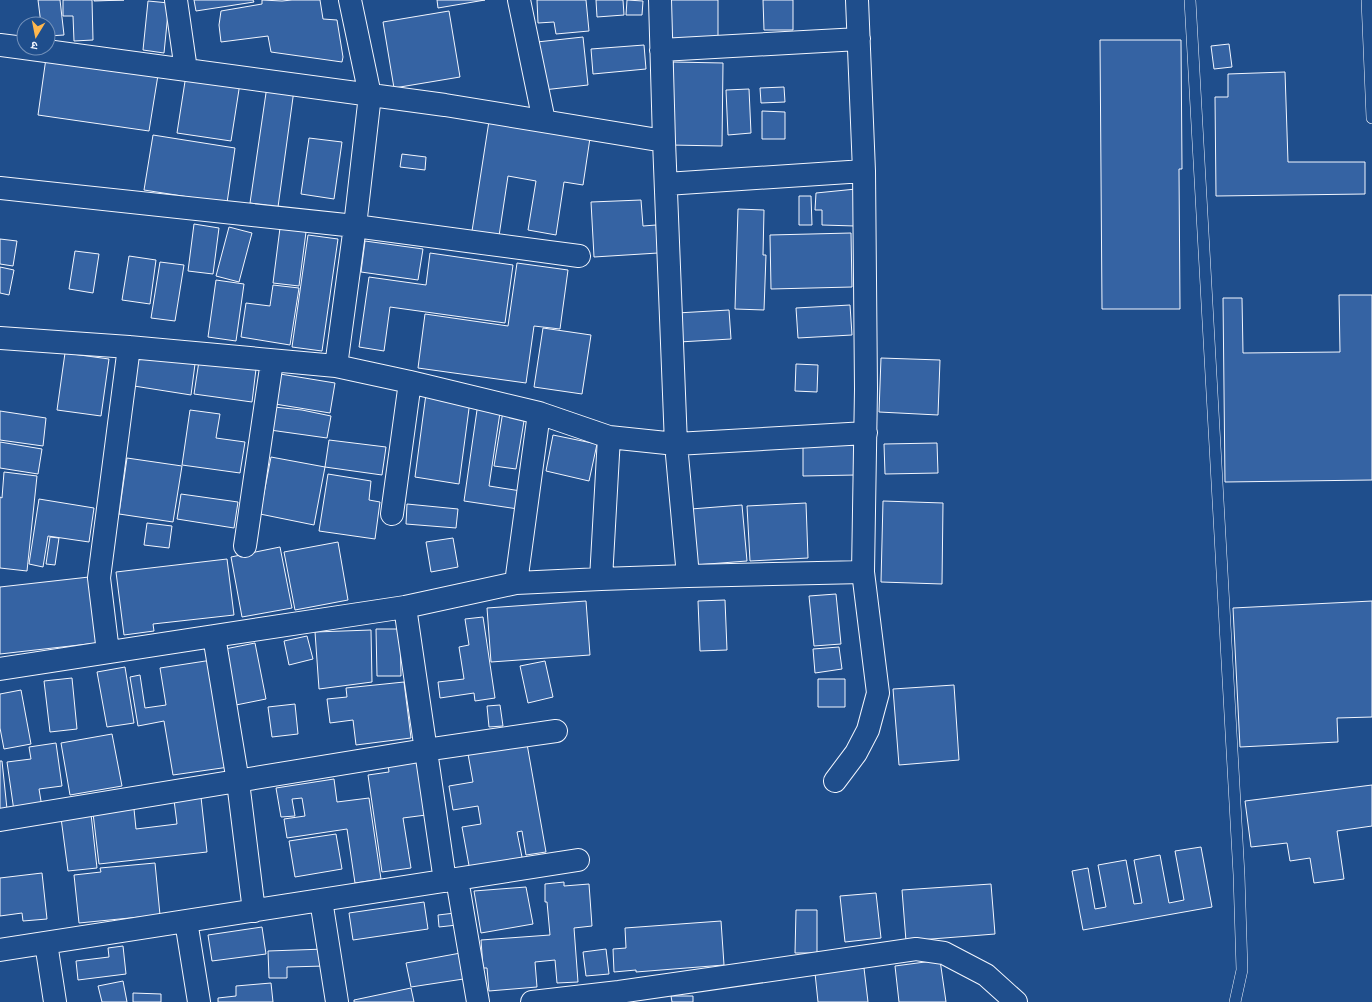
<svg xmlns="http://www.w3.org/2000/svg" width="1372" height="1002" viewBox="0 0 1372 1002" font-family="Barlow,'Noto Sans Devanagari',sans-serif">
<style>
.building{fill:#3563a3;stroke:#f2f6ff}
.lines{fill:none;stroke-linecap:round;stroke-linejoin:round}
.lane-casing{stroke:#f2f6ff;stroke-width:12}
.street-casing{stroke:#f2f6ff;stroke-width:24}
.lane{stroke:#1f4e8c;stroke-width:11}
.street{stroke:#1f4e8c;stroke-width:22}
</style>
<rect width="100%" height="100%" fill="#1f4e8c"/>
<path class="building" d="M38,0H60L64,35L48,36V24H41Z
M63,0H92L93,40L74,41L73,16H63Z
M94,0H124L94,1Z
M194,0H253L254,2L196,11Z
M262,0L282,1L292,0H320L323,19L337,20L343,57L342,62L271,52L268,36L221,42L219,25L221,11L262,4Z
M437,0H485L438,8Z
M537,0H586L589,31L556,34L554,22L538,23Z
M596,0H623L624,15L597,17Z
M627,0L643,1L642,15H626Z
M667,0H718V39L668,40Z
M763,0H793V30H764Z
M148,1L169,3L164,53L143,50Z
M449,11L460,77L394,88L383,22Z
M583,37L588,85L543,90L537,42Z
M1100,40H1181L1182,169H1179L1180,309H1102Z
M1229,44L1232,67L1214,69L1211,46Z
M644,45L646,69L593,74L591,49Z
M46,58L158,75L149,131L38,115Z
M673,62L723,63L722,146L671,145Z
M1285,72L1288,162H1365V194L1216,196L1215,97H1228V74Z
M186,75L240,83L231,141L177,133Z
M267,86L294,90L278,207L250,203Z
M784,87L785,102L761,103L760,88Z
M749,89L751,133L728,135L726,90Z
M762,111L785,112V139H762Z
M489,121L590,138L583,185L564,182L556,235L528,230L536,181L508,176L499,236L472,231Z
M153,135L235,148L227,203L144,190Z
M309,138L342,142L334,199L301,194Z
M402,154L426,157L425,170L400,167Z
M856,189L855,226L822,225V210H815L816,193Z
M799,196H811L812,225H799Z
M641,200L643,226L656,225L658,253L594,257L591,202Z
M738,209L764,210L763,255H766L764,310L735,309Z
M194,224L219,228L213,274L188,271Z
M229,227L252,233L239,282L216,276Z
M280,228L306,232L299,286L273,283Z
M851,233L852,287L771,289L770,235Z
M308,235L338,239L322,351L292,347Z
M0,239L17,241L13,266L0,264Z
M365,241L423,249L418,280L361,272Z
M75,251L99,254L93,293L69,289Z
M430,253L513,265L505,323L390,307L384,351L359,347L369,277L426,285Z
M129,256L156,260L150,304L122,300Z
M160,262L184,265L175,321L151,318Z
M517,263L568,270L560,329L534,326L526,383L418,368L425,314L508,326Z
M0,267L14,270L9,295L0,293Z
M216,280L244,284L236,341L208,337Z
M273,285L299,288L290,345L241,337L246,303L270,306Z
M1339,295H1372V480L1225,482L1223,298H1242L1243,353L1340,352Z
M850,305L852,335L798,338L796,308Z
M729,310L731,339L679,342L677,313Z
M543,328L591,335L582,394L534,387Z
M65,353L109,359L101,416L57,410Z
M139,355L195,364L191,395L134,386Z
M881,358L940,360L938,415L879,412Z
M199,361L256,369L252,402L194,394Z
M796,364L818,365L817,392L795,391Z
M280,374L335,383L330,413L275,404Z
M426,394L470,401L459,484L415,477Z
M478,403L501,406L489,486L521,491L518,509L464,501Z
M274,407L302,410L331,416L327,438L270,430Z
M190,410L220,414L216,438L245,442L240,473L182,465Z
M0,411L46,418L43,446L0,440Z
M503,411L525,415L516,469L494,466Z
M553,435L597,444L589,481L546,471Z
M329,440L386,447L382,475L325,467Z
M803,440H855L856,475L803,476Z
M0,442L42,449L38,474L0,468Z
M937,443L938,473L885,474L884,444Z
M271,457L325,467L314,525L260,514Z
M127,458L182,466L173,522L119,514Z
M4,472L37,476L27,571L0,568V497L2,498Z
M328,474L371,481L369,500L380,502L375,539L319,531Z
M181,494L238,502L234,528L177,519Z
M39,499L94,508L89,542L48,536L43,567L29,564Z
M883,501L943,503L942,584L881,582Z
M806,503L808,558L750,561L747,506Z
M407,504L458,509L456,528L406,524Z
M742,505L747,561L695,565L691,509Z
M147,523L172,526L169,548L144,545Z
M50,537L59,538L55,565L46,564Z
M453,538L458,567L431,572L426,542Z
M338,542L348,600L295,610L284,552Z
M280,547L292,608L242,617L231,557Z
M227,559L234,615L153,624L154,631L124,635L116,572Z
M89,577L97,643L0,654V587Z
M836,594L841,644L814,646L809,596Z
M725,600L727,650L700,651L698,601Z
M586,601L590,655L491,662L487,608Z
M1372,601V717L1337,718L1338,742L1240,747L1233,608Z
M483,617L495,698L475,701L474,693L440,698L438,682L464,679L459,647L469,645L465,619Z
M376,629H400L401,676H377Z
M371,630L372,682L319,689L315,632Z
M307,636L313,659L289,665L284,641Z
M255,643L266,699L236,705L225,649Z
M839,647L842,669L815,673L813,649Z
M212,660L229,767L173,775L164,721L138,726L130,677L140,675L145,708L166,705L160,668Z
M545,661L553,697L528,703L520,666Z
M125,667L134,723L107,727L97,672Z
M72,678L77,729L50,732L44,681Z
M818,679H845V707H818Z
M404,682L411,738L356,745L353,720L330,723L327,699L347,697L346,688Z
M954,685L959,760L899,765L893,689Z
M21,690L31,744L4,749L0,728V694Z
M295,704L298,734L272,737L268,707Z
M500,705L503,726L489,727L487,706Z
M112,734L122,786L70,795L61,743Z
M56,743L62,786L39,789L42,807L14,811L7,762L31,759L29,747Z
M527,744L546,852L526,855L522,831L517,832L523,862L470,871L462,827L481,824L478,806L453,810L449,786L473,782L468,754Z
M418,760L426,815L403,818L411,868L382,872L368,775L389,772L388,764Z
M0,761H2L7,809L0,810Z
M334,779L337,802L369,798L381,879L355,883L347,829L287,838L284,819L305,816L302,798L292,799L295,816L281,817L276,788Z
M1372,785V826L1337,831L1344,879L1314,883L1310,858L1290,861L1287,843L1251,847L1245,801Z
M201,797L207,852L99,864L93,813L134,809L136,829L177,824L174,800Z
M91,814L97,868L68,871L61,818Z
M336,834L342,869L295,877L289,841Z
M1201,847L1212,907L1083,930L1072,871L1088,868L1095,909L1106,907L1098,865L1126,860L1134,904L1142,903L1134,860L1160,855L1169,903L1184,900L1175,851Z
M155,863L160,915L79,923L74,875L101,872L100,868Z
M42,873L47,919L23,921L22,913L0,916V878Z
M564,882V886L589,884L592,926L574,928L578,982L557,983L555,960L535,962L537,987L489,991L487,968H483L481,940L550,935L547,902H545V884Z
M991,884L995,934L906,941L902,890Z
M526,887L533,924L481,933L474,891Z
M876,893L881,938L845,942L840,896Z
M424,902L428,929L353,940L349,913Z
M796,910H817V953H795Z
M455,913L457,925L439,927L438,915Z
M721,921L724,965L636,972V970L614,972L613,949L626,948L625,928Z
M262,927L266,954L212,961L208,935Z
M123,946L126,974L78,980L76,961L109,957L108,948Z
M325,949V966L287,967V978H269L268,951Z
M606,949L609,974L586,976L583,952Z
M466,952L470,978L411,987L406,963Z
M940,960L946,1002H899L895,966Z
M864,968L868,1002H818L815,973Z
M123,981L127,1002H102L98,986Z
M271,983L273,1002H218V998L236,996V986Z
M411,988L414,1002H354V1000Z
M133,993L161,994V1002H133Z
M671,996H693V1002H672Z"/>
<g class="lines">
<defs>
<path id="lane" d="M1190,0L1239,875L1242,970L1235,1002
M1367,0L1372,118"/>
<path id="street" d="M176,0L186,70
M519,0L544,121
M660,0L664,141
M0,45L24,48
M24,48L445,105L664,141L676,444L688,576L863,572L866,389L864,171L857,0
M661,50L859,39
M666,184L864,171
M0,188L355,226L579,256
M0,338L129,347L336,366L410,382L539,413L609,437
M336,366L355,226L370,95L350,0
M392,514L410,382
M245,546L272,361
M601,579L688,576
M516,583L539,413
M405,607L445,881
M214,636L238,782L254,911
M108,652L99,578L129,347
M0,669L214,636L405,607L516,583L601,579L609,437L676,444L866,433
M835,781L856,753L868,730L878,693L863,572
M0,820L425,750L556,731
M457,879L478,1002
M321,900L337,1002
M186,921L199,1002
M46,943L55,1002
M0,950L578,860
M532,1002L619,992L916,949L944,953L986,975L1016,1002"/>
</defs>
<use href="#lane" class="lane-casing"/>
<use href="#street" class="street-casing"/>
<use href="#lane" class="lane"/>
<use href="#street" class="street"/>
</g>
<g transform="translate(36 36) rotate(190)"><circle r="19" fill="#1f4e8c" stroke="#7391ba"/>
<path d="M0-3L7 15L0 10L-7 15Z" fill="#ffb74d"/>
<text y="-6" font-size="11" font-weight="bold" text-anchor="middle" fill="#f2f6ff">उ</text>
</g>
</svg>
